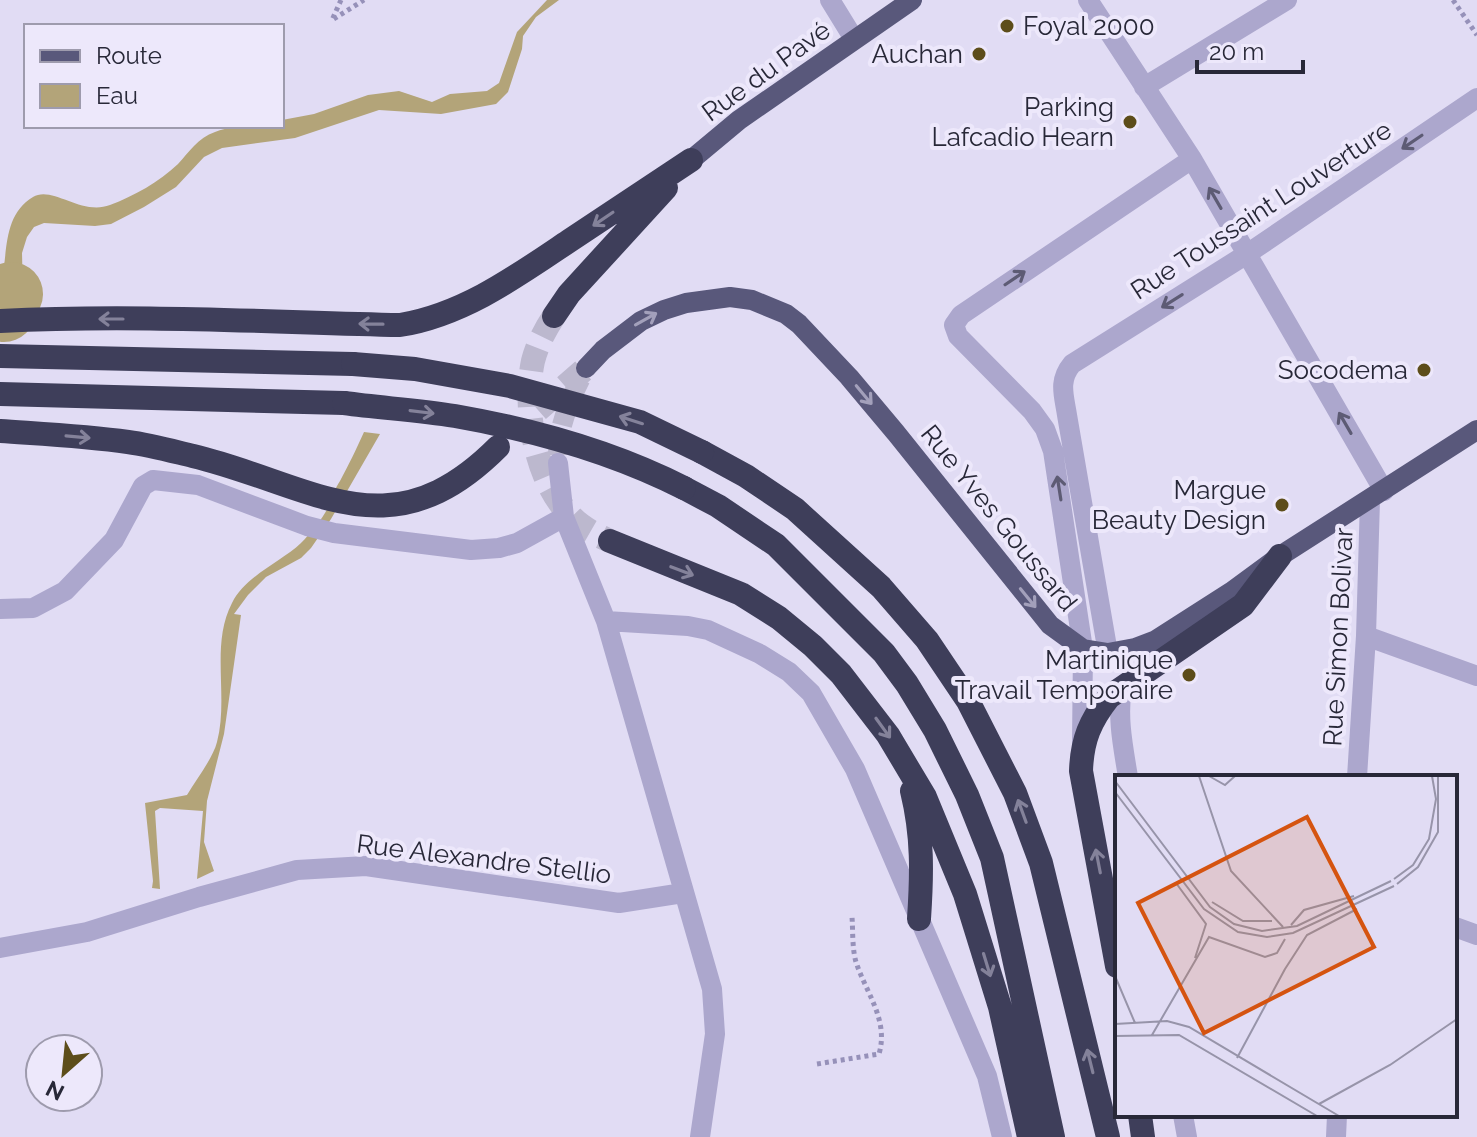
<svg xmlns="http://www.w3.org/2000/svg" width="1477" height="1137" viewBox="0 0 1477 1137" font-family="Raleway,sans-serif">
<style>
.water{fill:#b3a479}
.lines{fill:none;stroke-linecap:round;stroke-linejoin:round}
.river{stroke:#b3a479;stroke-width:64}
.minor-tunnel{stroke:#bcb8ce;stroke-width:20;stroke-dasharray:20 10;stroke-linecap:butt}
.highway-tunnel{stroke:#bcb8ce;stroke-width:24;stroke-dasharray:24 12;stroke-linecap:butt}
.path{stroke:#9691b9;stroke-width:5;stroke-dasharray:4 4;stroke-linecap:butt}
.minor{stroke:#aca7cd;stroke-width:20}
.major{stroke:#59587b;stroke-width:20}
.highway{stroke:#3e3e5a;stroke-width:24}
.highway-bridge{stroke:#3e3e5a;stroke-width:24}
.oneway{stroke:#5d5b74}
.oneway2{stroke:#84829a}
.oneway3{stroke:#a3a0bb}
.poi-dot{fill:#5d4d1a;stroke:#ede8fb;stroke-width:3}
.labels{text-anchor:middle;stroke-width:8;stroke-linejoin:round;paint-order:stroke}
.poi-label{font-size:26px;fill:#282838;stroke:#ede8fb;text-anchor:end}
.street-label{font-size:26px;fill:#282838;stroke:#ede8fb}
.inset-road{fill:none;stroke:#9794a9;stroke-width:2}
.view{fill:#d55410;fill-opacity:0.15;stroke:#d55410;stroke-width:4}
.inset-edge{fill:none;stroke:#282838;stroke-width:4}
</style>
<rect width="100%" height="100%" fill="#e1dcf4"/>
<path class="water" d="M547,0H559L536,17L523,36L522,49L508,92L496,104L441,114L379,110L295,138L222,148L204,157L176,187L144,207L111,224L95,226L44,223L34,227L27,237L22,253L23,294L0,291C0,283 3,275 4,267C7,240 8,212 33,197C52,185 81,216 110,205C134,196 159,182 178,164C189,152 198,138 215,132C235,124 260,126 282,126V120L314,114L368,95L399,91L432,102L450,94L487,91L499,83L517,32Z
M364,432L380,434L331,519L311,548L301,558L266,577L248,595L234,614L241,615L224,734L207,801L204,842L214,871L197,879L203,811L160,808L155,811L160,889L152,888L153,881L145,803L187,795C196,780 213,758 217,742C229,697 210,645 232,603C245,576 281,562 301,543C312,532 323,518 330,504C333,496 335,488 340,481C349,464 356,450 364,432Z"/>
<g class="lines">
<path class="river" d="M4,310L11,294"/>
<path class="minor-tunnel" d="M558,455C558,424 572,395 586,368"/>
<path class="highway-tunnel" d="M554,316C545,330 537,345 533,361C523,408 535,479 569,514C580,527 595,534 610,541
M538,410L586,368"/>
<path class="path" d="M341,0L332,20L364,0
M1453,0L1477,35
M817,1064L879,1054C889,1020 866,993 856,962C852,948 853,931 852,917"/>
<path class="minor" d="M830,0L854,39
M1088,0L1192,159L1384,491
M1144,87L1287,0
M558,463L564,517L606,621L712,989L715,1034L700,1137
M0,609L33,608L65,591L114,540L143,486L153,480L198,485L307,526L334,533L471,550L499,548L517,543L564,517
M606,621L688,626L708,630L760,654L789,672L811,693L855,769L987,1076L1002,1137
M1366,636L1477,676
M1108,653L1067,415C1064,395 1058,381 1072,364L1247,254L1477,98
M1122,687C1117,718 1123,746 1128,777
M1082,743L1083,649L1053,451L1045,429L1032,411L958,336L954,325L961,315L1192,159
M1357,777L1366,636L1370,500
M1455,927L1477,935
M0,948L87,932L199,897L297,870L366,866L619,903L683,893
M1183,1115L1187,1137
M1336,1137L1337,1115"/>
<path class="major" d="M691,160L739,120L912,0
M586,368L603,350L641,321L664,310L686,303L730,297L752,300L786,314L799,324L849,377L896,433L1050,625L1083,649L1108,653L1135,648L1156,640L1231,592L1280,556L1477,430"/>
<path class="highway" d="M554,316L569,294L666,188
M0,321C133,314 267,322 400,325C463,315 517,276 569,241C610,214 651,187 691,160
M0,356L353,364
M0,394L344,403
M0,431C42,434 85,436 128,442C150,445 172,451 193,456C314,485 389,556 498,447
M702,452L746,476L795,509L881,587L927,640L968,701L1015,793L1041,863L1108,1137
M684,488L718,506L776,545L884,653L907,684L935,730L967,795L992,858L1053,1137
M610,541L741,594L779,618L813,646L841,674L888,735L925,797L965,894L1000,1007L1029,1137
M912,791C923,836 922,874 919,919
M1117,966L1081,771C1082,740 1090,721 1109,697L1243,605L1280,556
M1140,1115L1143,1137"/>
<path class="highway-bridge" d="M353,364L415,369L510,386L640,422L702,452
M344,403C381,408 418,410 455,416C535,430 611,451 684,488"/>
</g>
<defs><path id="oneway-shaft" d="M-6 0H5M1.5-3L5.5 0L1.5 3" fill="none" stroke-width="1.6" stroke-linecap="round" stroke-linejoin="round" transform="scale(2)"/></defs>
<g class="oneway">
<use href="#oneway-shaft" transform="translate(1412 142) rotate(146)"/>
<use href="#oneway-shaft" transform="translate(1215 198) rotate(-120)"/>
<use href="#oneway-shaft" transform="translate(1015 278) rotate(-34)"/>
<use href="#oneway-shaft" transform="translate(1172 301) rotate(148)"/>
<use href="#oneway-shaft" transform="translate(1345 423) rotate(-120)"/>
<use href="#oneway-shaft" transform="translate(1059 488) rotate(-99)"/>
</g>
<g class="oneway2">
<use href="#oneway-shaft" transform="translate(603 219) rotate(146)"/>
<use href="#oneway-shaft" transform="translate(111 319) rotate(-180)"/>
<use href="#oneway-shaft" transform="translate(371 324) rotate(-179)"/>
<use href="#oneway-shaft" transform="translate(422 412) rotate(7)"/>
<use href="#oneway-shaft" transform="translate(631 420) rotate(-162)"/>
<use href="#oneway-shaft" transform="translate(78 437) rotate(5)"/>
<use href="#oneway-shaft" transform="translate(682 571) rotate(21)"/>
<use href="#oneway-shaft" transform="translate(883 728) rotate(54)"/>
<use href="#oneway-shaft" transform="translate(1022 811) rotate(-110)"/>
<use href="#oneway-shaft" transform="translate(1098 861) rotate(-101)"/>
<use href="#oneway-shaft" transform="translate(987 965) rotate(73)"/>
<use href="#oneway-shaft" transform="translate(1090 1061) rotate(-104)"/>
</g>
<g class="oneway3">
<use href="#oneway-shaft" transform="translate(646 319) rotate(-29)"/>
<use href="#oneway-shaft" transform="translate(864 395) rotate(50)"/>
<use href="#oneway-shaft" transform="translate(1028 598) rotate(51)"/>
</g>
<g class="poi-dot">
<circle cx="1007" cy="26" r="8"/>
<circle cx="979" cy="54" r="8"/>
<circle cx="1130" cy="122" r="8"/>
<circle cx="1424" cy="370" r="8"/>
<circle cx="1282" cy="505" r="8"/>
<circle cx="1189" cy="675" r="8"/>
</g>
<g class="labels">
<g class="poi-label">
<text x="1023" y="35" text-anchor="start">Foyal 2000</text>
<text x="963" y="63">Auchan</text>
<text x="1114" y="116">Parking<tspan x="1114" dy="30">Lafcadio Hearn</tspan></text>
<text x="1408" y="379">Socodema</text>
<text x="1266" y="499">Margue<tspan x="1266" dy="30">Beauty Design</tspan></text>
<text x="1173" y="669">Martinique<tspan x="1173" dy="30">Travail Temporaire</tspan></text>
</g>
<g class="street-label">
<text transform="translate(766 71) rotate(-36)" y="9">Rue du Pavé</text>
<text transform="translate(1261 210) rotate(-33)" y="9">Rue Toussaint Louverture</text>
<text transform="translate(999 518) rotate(51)" y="9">Rue Yves Goussard</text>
<text transform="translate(1338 637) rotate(-87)" y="9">Rue Simon Bolivar</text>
<text transform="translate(484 859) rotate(7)" y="9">Rue Alexandre Stellio</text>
</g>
</g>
<g transform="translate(1115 775)">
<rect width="342" height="342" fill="#e1dcf4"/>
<path class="inset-road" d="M84,1L116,96L168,152M94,1L110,10L120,1M0,6L95,132L119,149L147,156L182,151L276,106M0,17L89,134L123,157L152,162L178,158L279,111M279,104L298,90L314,64L321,24L317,1M61,108L91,149L80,183M282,109L303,92L323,57V1M97,127L128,146H157M176,150L189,135L239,121M170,194L192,160L242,134M0,201L20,248M0,249L52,246L74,252L224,341M37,260L94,162L150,182L162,178L170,164M0,261L64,260L202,341M122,283L170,194M204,329L275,290L342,244"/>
<path class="view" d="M192,42L259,172L89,258L23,128Z"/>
<rect width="342" height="342" class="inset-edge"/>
</g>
<rect x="24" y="24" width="260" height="104" fill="#ede8fb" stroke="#9e9bad" stroke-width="2"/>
<rect x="40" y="50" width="40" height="12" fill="#59587b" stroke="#9e9bad" stroke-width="2"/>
<text x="96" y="64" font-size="24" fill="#282838">Route</text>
<rect x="40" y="84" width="40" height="24" fill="#b3a479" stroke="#9e9bad" stroke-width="2"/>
<text x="96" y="104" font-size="24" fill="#282838">Eau</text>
<g transform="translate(64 1073) rotate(207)"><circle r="38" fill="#ede8fb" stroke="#9e9bad" stroke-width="2"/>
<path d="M0-6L14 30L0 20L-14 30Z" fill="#5d4d1a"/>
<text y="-12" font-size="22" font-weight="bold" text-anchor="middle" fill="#282838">N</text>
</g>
<path d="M1197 60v12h106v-12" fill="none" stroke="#282838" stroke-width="4"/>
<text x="1209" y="60" font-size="24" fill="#282838" stroke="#ede8fb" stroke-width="6" paint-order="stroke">20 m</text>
</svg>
